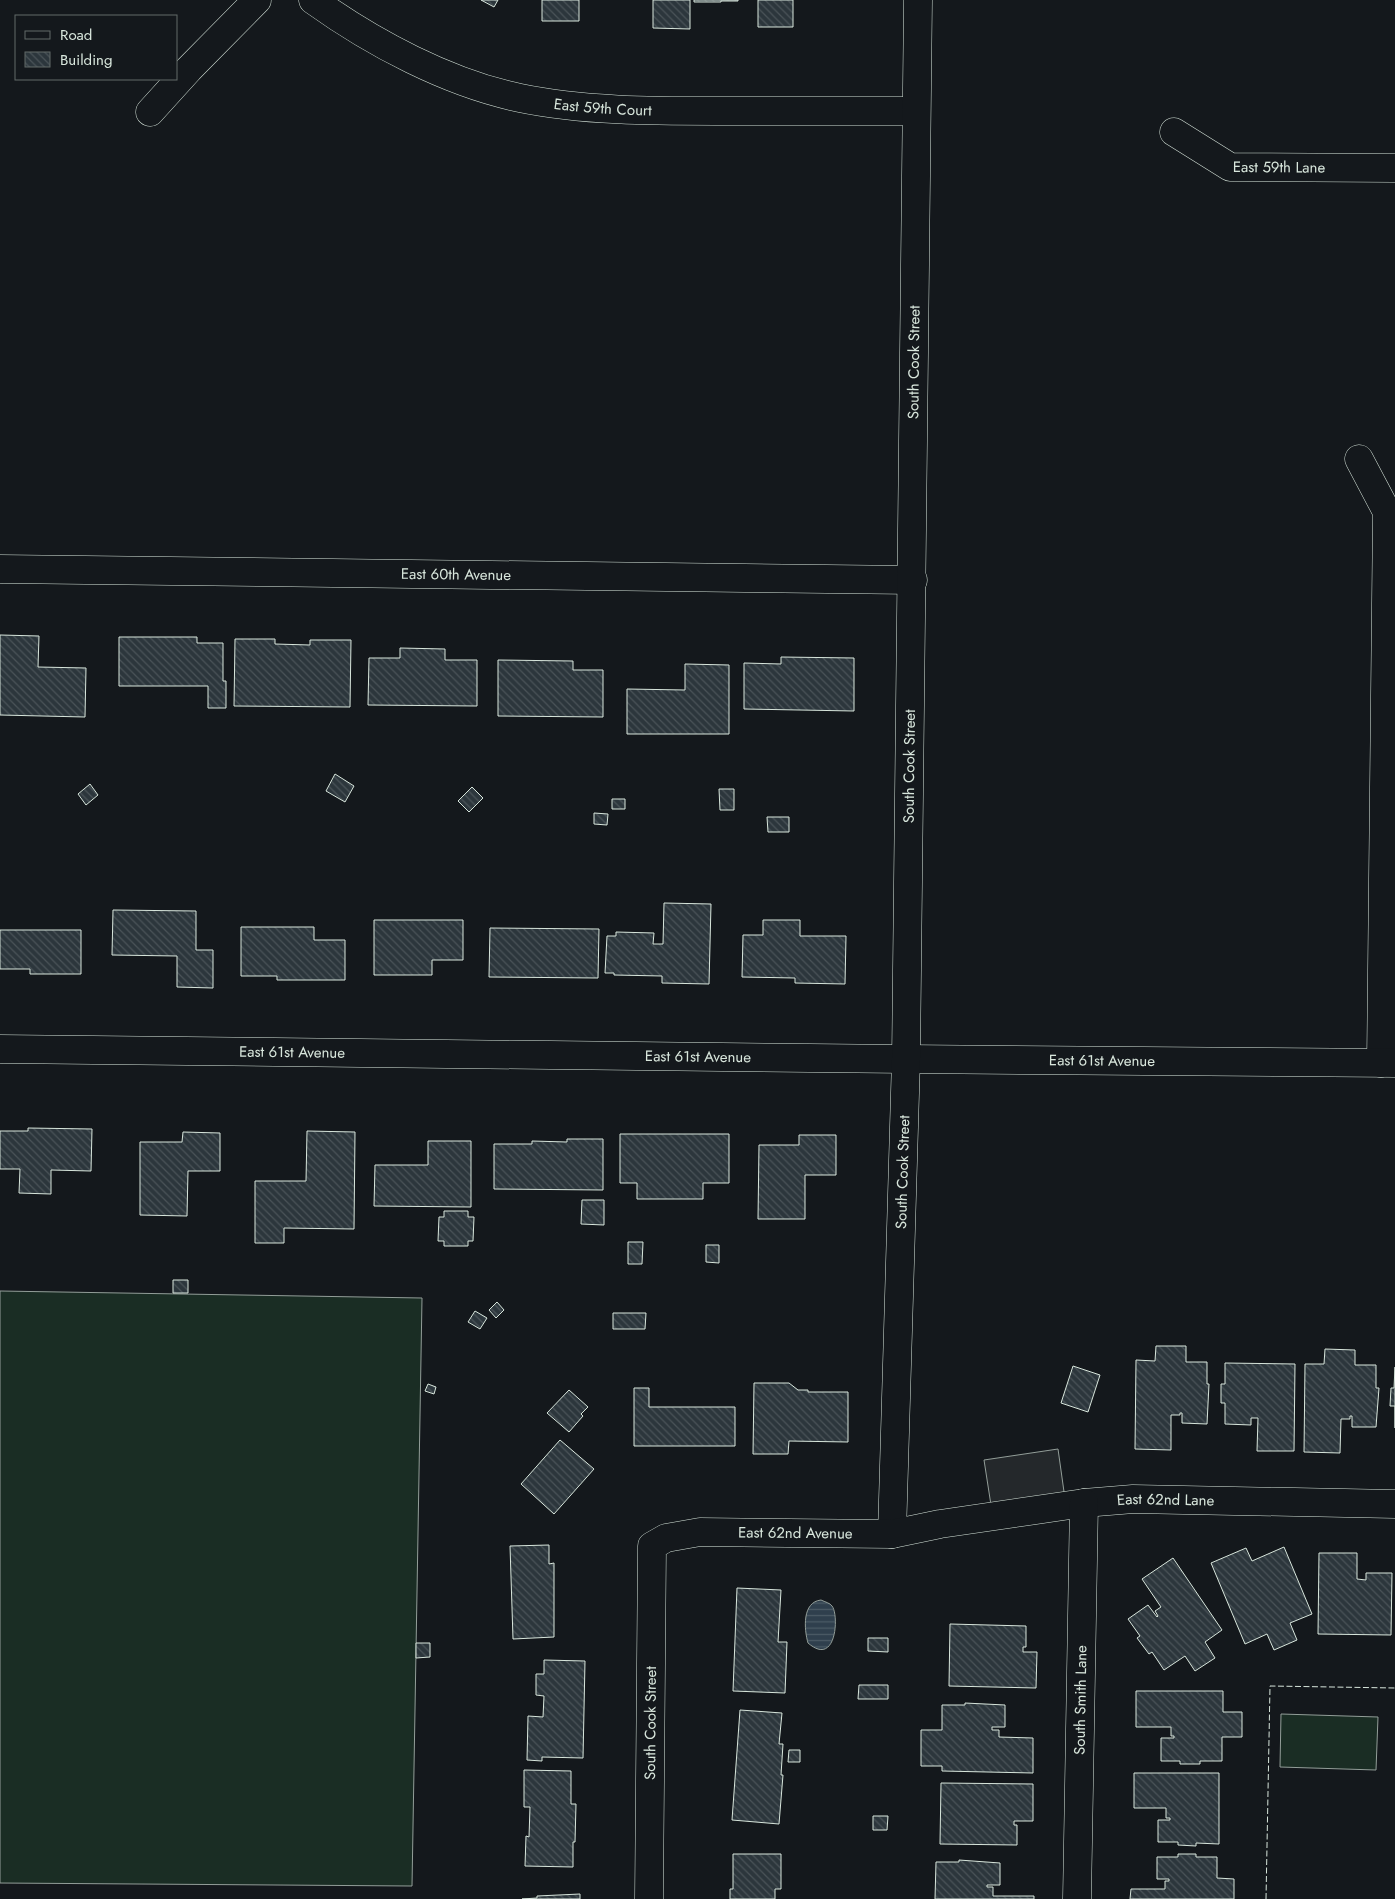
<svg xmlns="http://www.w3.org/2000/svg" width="1395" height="1899" viewBox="0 0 1395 1899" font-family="Jost,sans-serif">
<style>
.grass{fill:#1a2d24;stroke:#939e99}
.parking{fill:#24282b;stroke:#939e99}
.water{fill:url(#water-rules);stroke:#939e99}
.building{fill:url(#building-back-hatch);stroke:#d8e6dc}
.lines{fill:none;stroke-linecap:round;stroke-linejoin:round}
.minor-casing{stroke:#d8e6dc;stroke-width:29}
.minor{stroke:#14181c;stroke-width:28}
.fence{stroke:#d8e6dc;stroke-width:1;stroke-dasharray:6 2.5;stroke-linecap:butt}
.labels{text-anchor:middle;stroke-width:4;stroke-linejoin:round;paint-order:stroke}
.street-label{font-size:15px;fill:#d8e6dc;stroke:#14181c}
</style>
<defs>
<pattern id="water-rules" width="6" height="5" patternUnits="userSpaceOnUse" patternTransform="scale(1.25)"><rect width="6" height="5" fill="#2f3f4d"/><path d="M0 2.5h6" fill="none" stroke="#4c5b66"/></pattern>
<pattern id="building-back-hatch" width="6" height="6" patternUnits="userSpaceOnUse" patternTransform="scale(1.25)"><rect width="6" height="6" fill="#2c363c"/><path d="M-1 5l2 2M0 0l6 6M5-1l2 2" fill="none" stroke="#4a5358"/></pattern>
</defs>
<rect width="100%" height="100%" fill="#14181c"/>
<path class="grass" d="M0,1291L422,1298L412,1886L0,1883Z
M1281,1714L1378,1717L1376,1770L1280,1767Z"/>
<path class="parking" d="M1058,1449L1066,1506L993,1518L984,1460Z"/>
<path class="water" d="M821,1600C825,1602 830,1603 832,1606C839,1614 837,1668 808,1643C804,1629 802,1602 821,1600Z"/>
<path class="building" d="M481,0H498L494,7Z
M542,0H579V21H542Z
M653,0H690V29L653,28Z
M694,0H738V1H721V2H694Z
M758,0H793V27H758Z
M0,635L39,636L38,667L86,668L85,717L0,715Z
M119,637H197V643H223V681H226V708H208V686H119Z
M235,639H275V644L310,645V640H351L350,707L234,706Z
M400,648L445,649V660H477V706L368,705L369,658H400Z
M781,657L854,658V711L744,709V663L781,664Z
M498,660L573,661V670H603V717L498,716Z
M685,664L729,665V734H627V689L685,690Z
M335,774L354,786L345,802L326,791Z
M90,784L98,795L86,805L78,794Z
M472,787L483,798L469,812L458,801Z
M719,789H734V810H720Z
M612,799H625V809H612Z
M594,813L608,814L607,825L594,824Z
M767,817H789V832H768Z
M664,903L711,904L709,984L662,983V976L614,975V973H605L607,936H616V932L654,933L653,944H663Z
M113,910L196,911V950H213V988L177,987V956L112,955Z
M374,920H463V960H432V975H374Z
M763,920H800V936H846L845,984L795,983V978L742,977L743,935H763Z
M241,927H314V940H345V980H277V976H241Z
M490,928L599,929L598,978L489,977Z
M0,930H81V974H30V969H0Z
M28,1128L92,1129L91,1171L51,1170V1194L19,1193L20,1169H0V1131H28Z
M307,1131L355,1132L354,1229L284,1228V1243H255V1181H306Z
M183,1132L220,1133V1171H188L187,1216L140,1215V1142H182Z
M620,1134H729V1183H703V1199H637V1183H620Z
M799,1135H836V1175H805V1219H758L759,1145H799Z
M567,1139H603V1190L494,1189V1144H532V1141L567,1142Z
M428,1141H471V1207L374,1206L375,1165H428Z
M582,1200H604V1225L581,1224Z
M444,1211H468V1217H474L473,1241H468V1246H444V1241H438L439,1217H444Z
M628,1242H643L642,1264H628Z
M706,1245H719V1263L706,1262Z
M173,1280H188V1293H173Z
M497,1302L504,1310L496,1318L489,1310Z
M475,1311L487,1318L480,1329L468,1322Z
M613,1313H646L645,1329H613Z
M1156,1346H1186V1362H1207V1384H1209L1207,1424L1182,1423V1413H1180V1415H1171V1450L1135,1449L1136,1360L1155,1361Z
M1325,1349L1355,1350V1365H1376V1388H1379L1376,1427H1352V1416H1350V1419H1341L1340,1453L1304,1452L1305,1364H1324Z
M1225,1363L1295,1364L1294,1451H1257L1258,1418H1251V1425L1225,1424V1403H1221V1384H1225Z
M1073,1366L1100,1375L1088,1412L1061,1403Z
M1395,1367V1428V1406H1390L1391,1388H1394Z
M754,1383H789L798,1390H808V1392H848V1442L789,1441L788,1454H753Z
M428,1384L436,1387L434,1394L425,1391Z
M634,1388H649V1407H735V1446H634Z
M569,1390L588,1407L581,1414L583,1416L569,1432L547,1413Z
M560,1440L594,1469L554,1514L521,1484Z
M549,1545V1564L554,1563V1637L513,1639L510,1546Z
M1284,1547L1312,1614L1290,1623L1297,1640L1274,1650L1267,1634L1245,1644L1211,1563L1246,1548L1252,1561Z
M1319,1553H1357V1579L1366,1580V1573H1392L1391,1635L1318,1634Z
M1173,1558L1222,1630L1205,1642L1215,1658L1195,1671L1185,1656L1164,1670L1152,1652L1149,1654L1137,1638L1140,1636L1128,1619L1148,1605L1157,1617L1158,1616L1155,1611L1161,1607L1142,1579Z
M737,1588L781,1590L778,1642H787L785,1693L733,1691Z
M950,1624L1026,1626V1647H1023V1652H1037L1036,1688L949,1686Z
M868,1638H888V1652L868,1651Z
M416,1643H430V1657L416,1658Z
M544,1660L585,1661L583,1758L542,1757V1761L527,1760L528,1716L543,1717L544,1696L536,1695V1674H544Z
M859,1685H888V1699H858Z
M1136,1691H1223V1712H1242V1737H1222V1761H1200V1764H1180V1761H1161V1738H1174V1736H1171V1727H1136Z
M965,1703L1005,1705V1727H992V1730H999V1737L1033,1738V1773L942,1771V1766H921V1730H942V1705H965Z
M740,1710L782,1713L779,1744H783L781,1775H783L779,1824L732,1820Z
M789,1750H800V1762H788Z
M524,1770L571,1771V1804H576L575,1842H573V1867L525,1866L526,1836L529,1837L530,1807H524Z
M1134,1773H1219V1844L1196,1843V1846L1178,1845V1842H1158V1820H1170V1818H1166V1808H1134Z
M941,1783L1033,1784V1821H1014V1825H1017V1845L940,1844Z
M873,1816H888L887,1830H873Z
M733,1854H781V1889H775V1899H730V1889H733Z
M1178,1854H1196V1857H1217V1878L1234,1879V1899H1130L1131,1889H1165V1881H1169V1879H1157V1857H1178Z
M959,1860L1000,1863V1885H987V1887H993V1896H1034V1899H935L936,1862H959Z
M580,1894V1899H522L537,1898V1896Z"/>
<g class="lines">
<defs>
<g id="minor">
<path id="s1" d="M313,0C373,43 448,83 520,98C582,111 653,111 716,111C783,111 850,111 916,111"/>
<path d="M150,112L189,69L257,0"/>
<path id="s2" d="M1174,132L1230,167L1395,168"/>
<path d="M1359,459L1387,512L1381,1063"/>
<path id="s3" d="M0,569L913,580"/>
<path id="s4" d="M0,1049L906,1059L1395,1063"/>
<path id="s5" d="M892,1534L906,1059L918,0"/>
<path id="s6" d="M649,1899L652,1546L666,1538L700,1532L892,1534L940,1524L1084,1503L1133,1499L1395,1504"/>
<path id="s7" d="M1077,1899L1084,1503"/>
</g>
</defs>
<use href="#minor" class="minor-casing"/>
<use href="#minor" class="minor"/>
<path class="fence" d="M1266,1899L1270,1686L1395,1688"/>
</g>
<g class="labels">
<g class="street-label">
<text dy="5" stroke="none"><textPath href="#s1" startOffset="314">East 59th Court</textPath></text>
<text dy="5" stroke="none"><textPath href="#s2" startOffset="115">East 59th Lane</textPath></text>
<text dy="5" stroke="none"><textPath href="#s5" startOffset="1172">South Cook Street</textPath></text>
<text dy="5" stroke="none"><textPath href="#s3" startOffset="456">East 60th Avenue</textPath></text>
<text dy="5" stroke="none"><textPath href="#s5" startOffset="768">South Cook Street</textPath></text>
<text dy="5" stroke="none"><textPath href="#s4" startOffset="292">East 61st Avenue</textPath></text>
<text dy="5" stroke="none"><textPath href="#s4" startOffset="698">East 61st Avenue</textPath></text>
<text dy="5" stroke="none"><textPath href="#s4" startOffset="1102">East 61st Avenue</textPath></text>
<text dy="5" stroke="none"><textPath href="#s5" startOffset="362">South Cook Street</textPath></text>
<text dy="5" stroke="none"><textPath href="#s6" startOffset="872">East 62nd Lane</textPath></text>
<text dy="5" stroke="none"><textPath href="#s6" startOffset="499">East 62nd Avenue</textPath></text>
<text dy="5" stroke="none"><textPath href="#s7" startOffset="199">South Smith Lane</textPath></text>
<text dy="5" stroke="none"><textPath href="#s6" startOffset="176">South Cook Street</textPath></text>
</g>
</g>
<rect x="15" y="15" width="162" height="65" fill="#14181c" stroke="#626a69"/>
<rect x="25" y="31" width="25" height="8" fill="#14181c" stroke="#626a69"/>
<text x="60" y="40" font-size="15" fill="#d8e6dc">Road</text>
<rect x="25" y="52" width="25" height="15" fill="url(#building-back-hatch)" stroke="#626a69"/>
<text x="60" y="65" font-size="15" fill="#d8e6dc">Building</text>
</svg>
